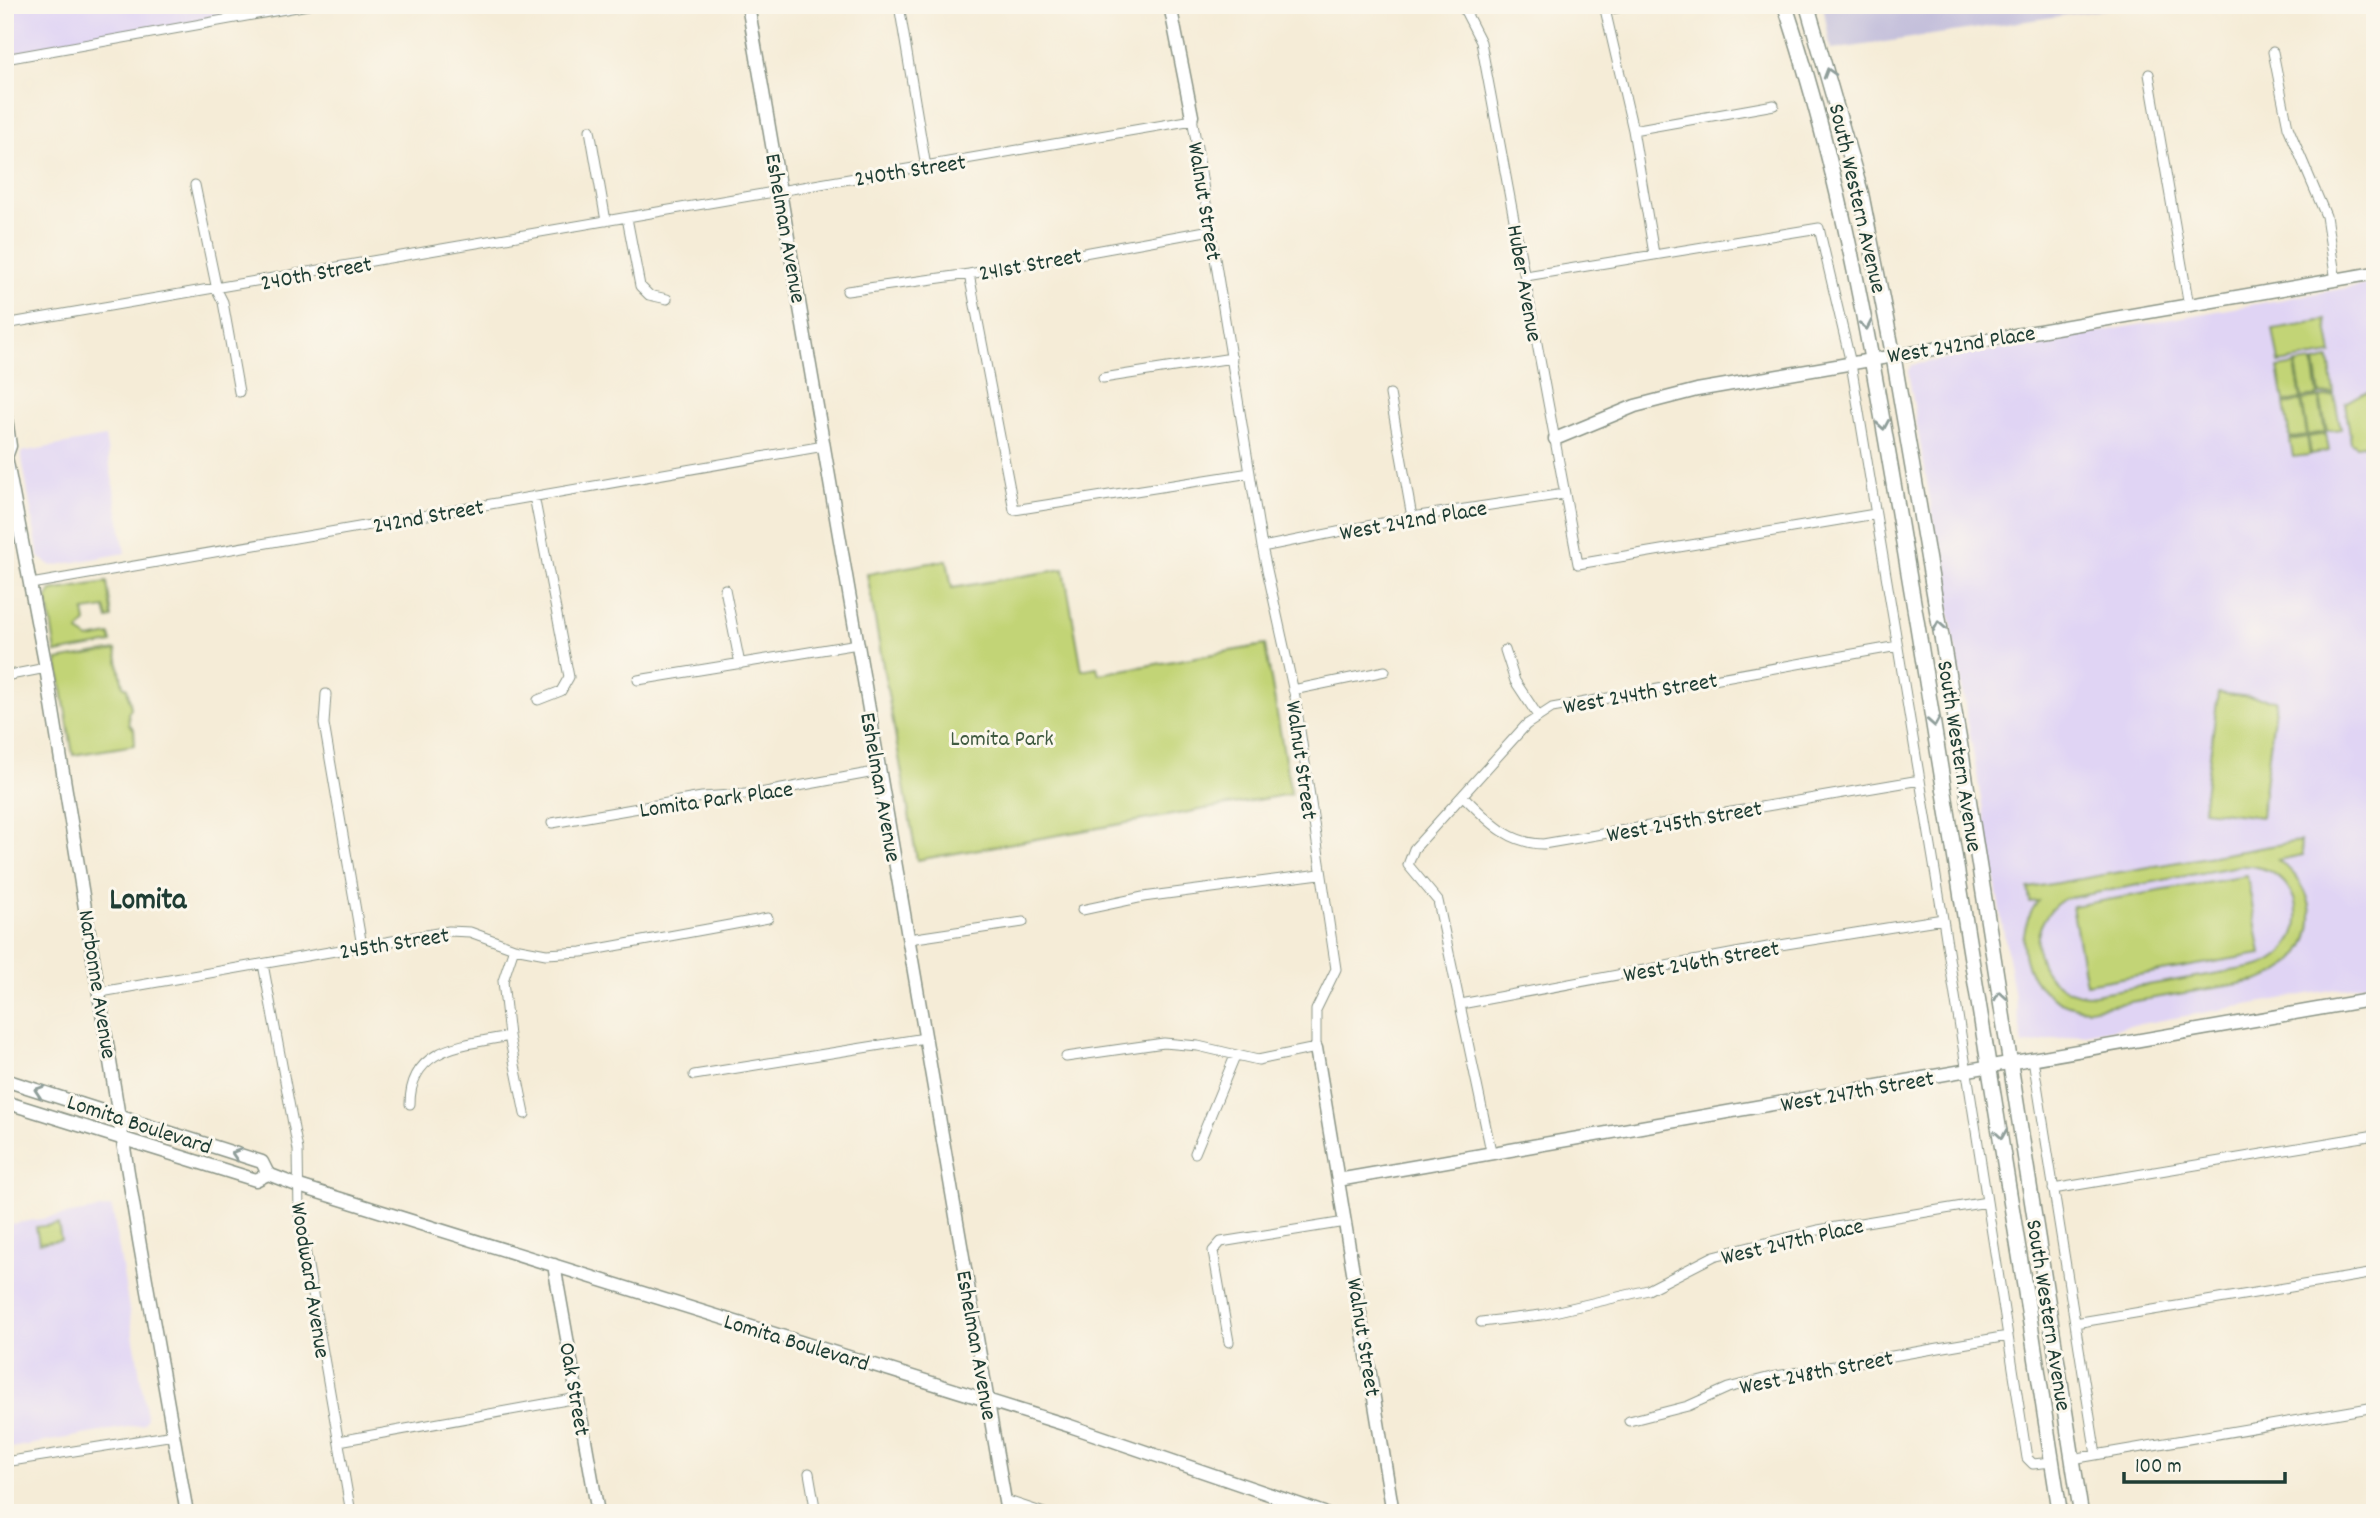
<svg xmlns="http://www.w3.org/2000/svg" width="2380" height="1518" viewBox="0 0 2380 1518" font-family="Dekko,sans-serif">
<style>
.built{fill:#e0d4f4}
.industrial{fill:#c4c0db}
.green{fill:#c2d476;stroke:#708855;stroke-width:2;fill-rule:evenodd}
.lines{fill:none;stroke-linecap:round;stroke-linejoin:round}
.street-casing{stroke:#8a9486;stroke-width:11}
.secondary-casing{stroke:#8a9486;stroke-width:15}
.primary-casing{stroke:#8a9486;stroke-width:17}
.street{stroke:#fff;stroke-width:9}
.secondary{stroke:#fff;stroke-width:12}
.primary{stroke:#fff;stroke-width:14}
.oneway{stroke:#8f9e9a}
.labels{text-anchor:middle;stroke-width:6;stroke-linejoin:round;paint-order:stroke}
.street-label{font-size:23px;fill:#1f3d34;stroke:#fbf7ec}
.park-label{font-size:23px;fill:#405b41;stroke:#fbf7ec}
.district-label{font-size:30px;font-weight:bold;fill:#1f3d34;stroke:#fbf7ec}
</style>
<rect width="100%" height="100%" fill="#fbf7ec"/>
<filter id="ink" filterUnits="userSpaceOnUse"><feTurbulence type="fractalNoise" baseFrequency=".0143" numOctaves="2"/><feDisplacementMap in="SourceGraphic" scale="14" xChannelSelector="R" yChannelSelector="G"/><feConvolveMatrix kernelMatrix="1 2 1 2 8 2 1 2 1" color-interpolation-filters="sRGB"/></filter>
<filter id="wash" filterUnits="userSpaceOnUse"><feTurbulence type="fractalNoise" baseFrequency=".00686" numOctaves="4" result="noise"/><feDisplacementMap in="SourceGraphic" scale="28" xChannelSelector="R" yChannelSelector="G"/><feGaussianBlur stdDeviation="1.57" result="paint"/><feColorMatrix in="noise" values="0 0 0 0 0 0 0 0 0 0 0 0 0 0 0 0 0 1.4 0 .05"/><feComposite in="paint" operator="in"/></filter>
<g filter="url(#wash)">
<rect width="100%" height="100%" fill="#f5ecd7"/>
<path class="built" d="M7,5H305L15,53Z
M2375,283V982L2023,1045L1908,371L1911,365Z
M105,437L125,553L52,566L39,557L21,452Z
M112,1207L147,1418L144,1424L5,1449V1225Z"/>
<path class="industrial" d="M1823,5H2133L1831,50Z"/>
<path class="green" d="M2326,320L2332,354L2279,363L2273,329Z
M2329,359L2334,393L2320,395L2315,362Z
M2313,362L2318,396L2302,398L2296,364Z
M2295,365L2301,399L2284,402L2278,368Z
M2375,391V443L2357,446L2351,442L2345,403L2361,394Z
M2334,395L2341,429L2327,431L2320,398Z
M2319,398L2325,432L2308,435L2302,400Z
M2301,401L2307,435L2290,438L2284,404Z
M2326,434L2329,451L2311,454L2308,437Z
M2307,437L2310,455L2293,457L2290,440Z
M947,560L952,588L1064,569L1082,670L1097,667L1099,674L1265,645L1291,794L917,860L867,574Z
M107,582L112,618L108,619L105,608L84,611L86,622L78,632L89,639L110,635L112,643L56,653L47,598L51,591Z
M116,650L123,686L127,688L131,708L128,713L129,724L134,729L135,745L73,755L57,660Z
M2218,693L2276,700L2261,817L2203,810Z
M2300,841L2303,855L2278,860C2330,897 2319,964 2257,981L2088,1009C2032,1005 2004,947 2038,901L2030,902L2028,888ZM2238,866C2305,860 2321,950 2255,967L2088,995C2034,991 2019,927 2064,899Z
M2247,876L2261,954L2086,984L2072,906Z
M58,1224L61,1240L39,1243L36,1227Z"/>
</g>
<g filter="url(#ink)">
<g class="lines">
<defs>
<path id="street" d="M899,5L926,167
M1462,5L1481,42L1578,564L1875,514
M1604,5L1633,130L1654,254
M1606,10L1633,5
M2273,52L2288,127L2326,216L2336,281
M5,59L308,5
M2149,74L2189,306
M590,130L606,221
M1633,130L1774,105
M195,185L217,290L223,302L239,392
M627,218L640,286L649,295L667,299
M969,274L1014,510L1250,473
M1526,276L1819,228L1851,364L1943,919L2027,1458L2033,1464L2052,1462
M847,291L969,274L1211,230
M5,324L1193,120
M1103,378L1232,358
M1390,394L1412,517
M534,496L569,677L561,691L538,700
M1262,547L1412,517L1564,494
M31,584L824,446
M725,589L740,664
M1505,650L1515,681L1538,716
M5,676L46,668
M638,680L858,644
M1293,690L1385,671
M326,694L324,724L362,946
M1463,796C1488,820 1507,843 1543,844L1920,780
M552,823L702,797L760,793L880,771
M1082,910L1143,897L1320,874
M909,939L1023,922
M514,948L503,981L509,1036L525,1114
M263,964L298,1150L299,1214L351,1513
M101,992L449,931L470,932L514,948L546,954L582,952L768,918
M1461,1004L1768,947L1943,919
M1066,1057L1164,1043L1198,1046L1258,1060L1316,1048V1010L1336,969L1295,697L1262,547L1192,117
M2033,1059L2096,1455
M694,1075L925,1038
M410,1104C410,1046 465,1045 509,1036
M1491,1151L1438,901L1408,865L1414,849L1526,725L1552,708L1898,646
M1195,1153L1235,1056
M2053,1189L2375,1135
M1481,1322L1541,1315L1648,1290L1714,1256L1818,1230L1987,1202
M2075,1323L2375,1273
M1229,1342L1213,1251L1221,1242L1345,1222
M1629,1421L1688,1406L1728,1388L1771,1377L2008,1336
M339,1441L578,1398
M2072,1459L2375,1407
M5,1462L174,1435
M809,1473L816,1513
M1005,1500L1044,1513"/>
<path id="secondary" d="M748,5L1007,1513
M1170,5L1192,116
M5,411L10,446L6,457L46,668L139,1240L187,1513
M1555,439L1635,406L1697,390L2375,273
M1316,1048L1393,1513
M5,1080L262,1162L268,1174L299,1186L1070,1426L1324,1513
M5,1102L256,1180L268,1174
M1338,1180L2375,999
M554,1265L598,1513"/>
<path id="primary" d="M1785,5C1852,209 1881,412 1917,623C1967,919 2014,1216 2060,1513
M1807,5L1861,193L1893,354L1961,750L2081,1513"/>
</defs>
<use href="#street" class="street-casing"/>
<use href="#secondary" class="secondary-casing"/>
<use href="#primary" class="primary-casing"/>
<use href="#street" class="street"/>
<use href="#secondary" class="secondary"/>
<use href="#primary" class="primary"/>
</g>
<defs><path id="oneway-chevron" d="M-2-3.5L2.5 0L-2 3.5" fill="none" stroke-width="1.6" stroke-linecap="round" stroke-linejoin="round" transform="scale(1.75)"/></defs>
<g class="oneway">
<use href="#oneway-chevron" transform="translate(1829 73) rotate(-107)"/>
<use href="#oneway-chevron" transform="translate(1866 325) rotate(80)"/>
<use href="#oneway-chevron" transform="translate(1883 425) rotate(80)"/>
<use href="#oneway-chevron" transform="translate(1939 626) rotate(-100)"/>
<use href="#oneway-chevron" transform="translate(1934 722) rotate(80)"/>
<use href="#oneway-chevron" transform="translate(2000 996) rotate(-99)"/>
<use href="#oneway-chevron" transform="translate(39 1091) rotate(-162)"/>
<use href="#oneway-chevron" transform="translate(2001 1134) rotate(81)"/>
<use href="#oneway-chevron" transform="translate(236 1154) rotate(-162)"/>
</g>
</g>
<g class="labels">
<g class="street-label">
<text transform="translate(910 169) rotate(-9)" y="8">240th Street</text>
<text transform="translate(1859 198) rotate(77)" y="8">South Western Avenue</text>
<text transform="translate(1206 201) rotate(81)" y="8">Walnut Street</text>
<text transform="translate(787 228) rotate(80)" y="8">Eshelman Avenue</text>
<text transform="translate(1030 263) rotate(-10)" y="8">241st Street</text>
<text transform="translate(316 272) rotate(-10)" y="8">240th Street</text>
<text transform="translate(1526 283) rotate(80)" y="8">Huber Avenue</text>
<text transform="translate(1961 343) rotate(-9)" y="8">West 242nd Place</text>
<text transform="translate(428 515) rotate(-10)" y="8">242nd Street</text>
<text transform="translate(1413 519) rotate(-10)" y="8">West 242nd Place</text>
<text transform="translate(1640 692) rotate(-10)" y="8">West 244th Street</text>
<text transform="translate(1961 756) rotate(81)" y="8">South Western Avenue</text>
<text transform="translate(1303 760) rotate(82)" y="8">Walnut Street</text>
<text transform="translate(882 787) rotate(80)" y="8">Eshelman Avenue</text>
<text transform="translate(716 798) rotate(-8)" y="8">Lomita Park Place</text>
<text transform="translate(1684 820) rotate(-10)" y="8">West 245th Street</text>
<text transform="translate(394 942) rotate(-9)" y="8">245th Street</text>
<text transform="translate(1701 960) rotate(-10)" y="8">West 246th Street</text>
<text transform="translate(99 984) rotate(81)" y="8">Narbonne Avenue</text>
<text transform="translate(1857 1090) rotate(-10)" y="8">West 247th Street</text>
<text transform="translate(140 1123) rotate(18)" y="8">Lomita Boulevard</text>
<text transform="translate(1792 1240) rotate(-13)" y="8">West 247th Place</text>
<text transform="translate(312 1280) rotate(81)" y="8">Woodward Avenue</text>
<text transform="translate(2050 1315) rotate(81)" y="8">South Western Avenue</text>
<text transform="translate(1365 1337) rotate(81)" y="8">Walnut Street</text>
<text transform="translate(797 1341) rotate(17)" y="8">Lomita Boulevard</text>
<text transform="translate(978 1345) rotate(80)" y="8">Eshelman Avenue</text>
<text transform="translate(1816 1371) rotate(-11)" y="8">West 248th Street</text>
<text transform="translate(576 1389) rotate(80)" y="8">Oak Street</text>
</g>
<g class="park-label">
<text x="1002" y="745">Lomita Park</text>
</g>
<g class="district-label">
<text x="148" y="908">Lomita</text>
</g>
</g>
<rect width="2380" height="1518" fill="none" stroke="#fbf7ec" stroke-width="28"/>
<path d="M2124 1472v10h161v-10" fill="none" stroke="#1f3d34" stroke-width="3.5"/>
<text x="2135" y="1472" font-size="21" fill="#1f3d34" stroke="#fbf7ec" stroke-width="5" paint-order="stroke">100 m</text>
</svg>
